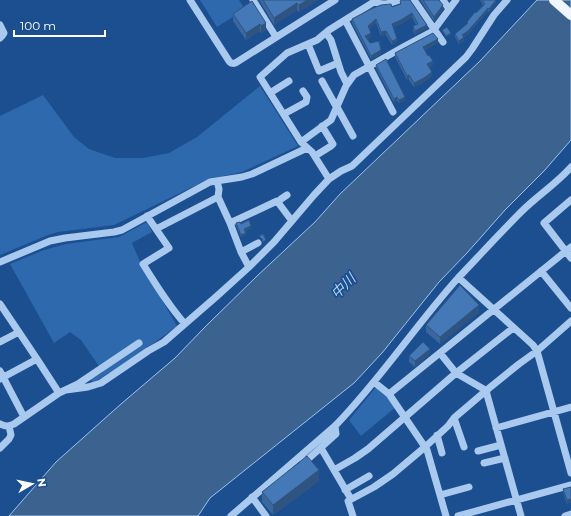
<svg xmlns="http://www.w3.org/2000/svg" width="571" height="516" viewBox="0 0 571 516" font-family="Montserrat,'Noto Sans JP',sans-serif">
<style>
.green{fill:#2e69ad}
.water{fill:#3c6290;stroke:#9cc4f0}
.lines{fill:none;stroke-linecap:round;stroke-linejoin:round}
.minor{stroke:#a9c9ee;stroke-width:7}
.major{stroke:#f0f6ff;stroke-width:10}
.wall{fill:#3a679d}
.shaded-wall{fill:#305480}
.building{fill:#4478b7;stroke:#305480}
.labels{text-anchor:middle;stroke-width:3.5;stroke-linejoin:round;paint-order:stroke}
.water-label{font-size:14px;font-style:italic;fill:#b5d3f5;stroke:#1b4f8f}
</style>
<rect width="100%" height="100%" fill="#1b4f8f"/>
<path class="green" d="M200,0H239L245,9L217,27Z
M260,86L298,146L242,172L209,179L114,225L58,232L48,235L0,255V116L43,95L74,137L89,149L115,158H143L169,153L197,137Z
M147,222L152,232L132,243L141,264L177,326C150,346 123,366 94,382L90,380L103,372L81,340L70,332L54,343L10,264L44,250L66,244L119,237Z
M377,386L397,406L361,436L349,420Z"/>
<path class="water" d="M537,0H571V140L544,171L505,210L467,253L439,282L382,353L354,383L210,498L198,516H9L56,462L121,404L175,358L206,326L257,276L315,222L340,194L480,61Z"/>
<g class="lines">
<path class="minor" d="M190,0L229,61C231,64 234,64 237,62L335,0
M253,0L276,37
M414,0L443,42
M443,0L449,9
M375,2C384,6 391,3 399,0
M345,20L393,112
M0,25L4,33L2,36L0,38
M326,33L331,40L341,72L347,84
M308,44L319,71L338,63
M322,81L337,108
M270,93L289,81
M337,107L353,136
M284,114L306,102L307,97L303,91
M301,142L331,120L346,86L354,75L405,46L433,31L456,0
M315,156L331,146L333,144L322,126
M329,179L312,152L301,142L260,77L287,53L317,40L329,30L377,0
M218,197L230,223L241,252L249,267
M571,200L544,223L571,258
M278,203L281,199L287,195
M147,216L169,248L143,264C156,285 169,306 185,324
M230,223L277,201L292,221
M156,229L218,197L219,189L217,181
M241,252L258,243
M0,262L50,241L65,238L114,232L122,230L210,182L242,177L252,174L307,148
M541,271L571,308
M459,278L533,345L537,351L571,473
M0,304L37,359L59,393
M0,342L19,332
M440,353L456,373L487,391
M0,371L24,417
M0,379L37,359
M374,382L389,394L427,450L446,516
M66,390L88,387L101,383L148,351L164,342L217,296L249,267L274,242L314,195L329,179L341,171L352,166L466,57L472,49L494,15L507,0
M486,391L521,516
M389,394L571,247
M454,418L464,447
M0,424C6,427 9,426 14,424L59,393L78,384L139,343
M496,428L571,407
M437,435L442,453
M0,448L9,439L11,435L9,426
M321,448L351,499
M478,451L501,445
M303,460L306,461L336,434L335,426
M484,463L505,458
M334,470L355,458L368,449L456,373L513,328
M345,490L369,476
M440,495L469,487
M252,497L266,516
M231,516L335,426C380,380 415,326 458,278C479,256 500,233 521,212C537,196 556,184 571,167
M353,516L348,501L374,487L393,474L425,447L448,426L454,418L488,389L519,364L537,351L571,321
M458,516L571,485
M565,516L571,514"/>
<path class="major" d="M554,0L571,15"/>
</g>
<path class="wall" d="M259,0H318L299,12L297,10L274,25Z
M420,0H439L443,9L434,21Z
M480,0H496V3L489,12L488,11L468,34L464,37V41L459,44L455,37V34L467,24V22L483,5Z
M252,1L266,30L261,33L260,31L246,40L233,21V14Z
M400,1L427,28L415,35L413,30V26L416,25L412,17L401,24L394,27L397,42L392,45L386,35L381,36L376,23L369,28L371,37L367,39L370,43L381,54L371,59L352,23V19L400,4Z
M438,43L425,50L433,65L429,67L432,76L424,82L414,87L409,80H407L395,57V53Z
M376,65L405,100L399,103L397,100L394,103L376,68Z
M236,223L241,224L251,228L245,231L246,235L241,237L236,226Z
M479,312L440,344L426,332V325Z
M430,354L415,367L409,362V356Z
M319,481L273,515L262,502V492Z
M571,487V502L567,504L563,492V489Z"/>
<path class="shaded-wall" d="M307,0H318L299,12V5Z
M496,0V3L489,12V9Z
M297,3V10L274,25V18Z
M443,5V9L434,21V17Z
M488,8V11L468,34L462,38V35Z
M412,13V17L401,24L392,28V24Z
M376,19V23L368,29V26Z
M266,23V30L261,33V26Z
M260,24V31L246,40V33Z
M427,25V28L415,35V31Z
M386,31V35L381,36V32Z
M371,33V37L365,40V36Z
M451,33V35L446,38V36Z
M464,37V41L459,44V41Z
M397,39V42L392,45V41Z
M438,39V43L423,51V47Z
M381,50V54L371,59V56Z
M433,61V65L427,68V64Z
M432,72V76L424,82L414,87V83Z
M409,75V80H407V76Z
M397,97V100L394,103V99Z
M405,97V100L399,103V100Z
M251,226V228L244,232V229Z
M246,233V235L241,237V235Z
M479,305V312L440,344V337Z
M430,349V354L415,367V361Z
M319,470V481L273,515V505Z
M571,499V502L567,504V500Z"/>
<path class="building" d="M263,0H307L299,5L297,3L274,18Z
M402,0H410L427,25L415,31L413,26L418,24L412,13L401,20L392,24L397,39L392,41L386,31L381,32L376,19L368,26L371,33L365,36L370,43L379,41L381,50L371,56L352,19L371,9L381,5L391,4L392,7L401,4L400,1Z
M423,0H439L443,5L434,17Z
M482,0H496L489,9L488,8L468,31L462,35L464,37L459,41L455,34L468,23L467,22L475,12L476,13L485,4Z
M252,1L266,23L261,26L260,24L246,33L233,14Z
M447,27L451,33L446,36L442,30Z
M433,33L438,39L423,47L428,56L429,55L433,61L427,64L432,72L424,78L414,83L409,75L407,76L395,53Z
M386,59L405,97L399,100L397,97L394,99L376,65Z
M249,220L251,226L244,229L246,233L241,235L236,223L240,222L241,224Z
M263,234L266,240L263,242L262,239L259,236Z
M460,285L479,305L440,337L426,325Z
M423,342L430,349L415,361L409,356Z
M307,456L319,470L273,505L262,492Z
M571,487V499L567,500L563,489Z"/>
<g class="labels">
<g class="water-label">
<text transform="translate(343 286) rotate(-45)" y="5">中川</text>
</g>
</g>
<g transform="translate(32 484) rotate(81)" stroke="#1b4f8f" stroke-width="3" paint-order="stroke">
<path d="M0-3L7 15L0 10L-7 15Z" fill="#ffffff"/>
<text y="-6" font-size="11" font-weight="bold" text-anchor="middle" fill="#ffffff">N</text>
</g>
<path d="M14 30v6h91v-6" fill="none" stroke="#ffffff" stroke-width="2"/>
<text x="20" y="30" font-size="12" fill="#ffffff" stroke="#1b4f8f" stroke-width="3" paint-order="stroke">100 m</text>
</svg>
